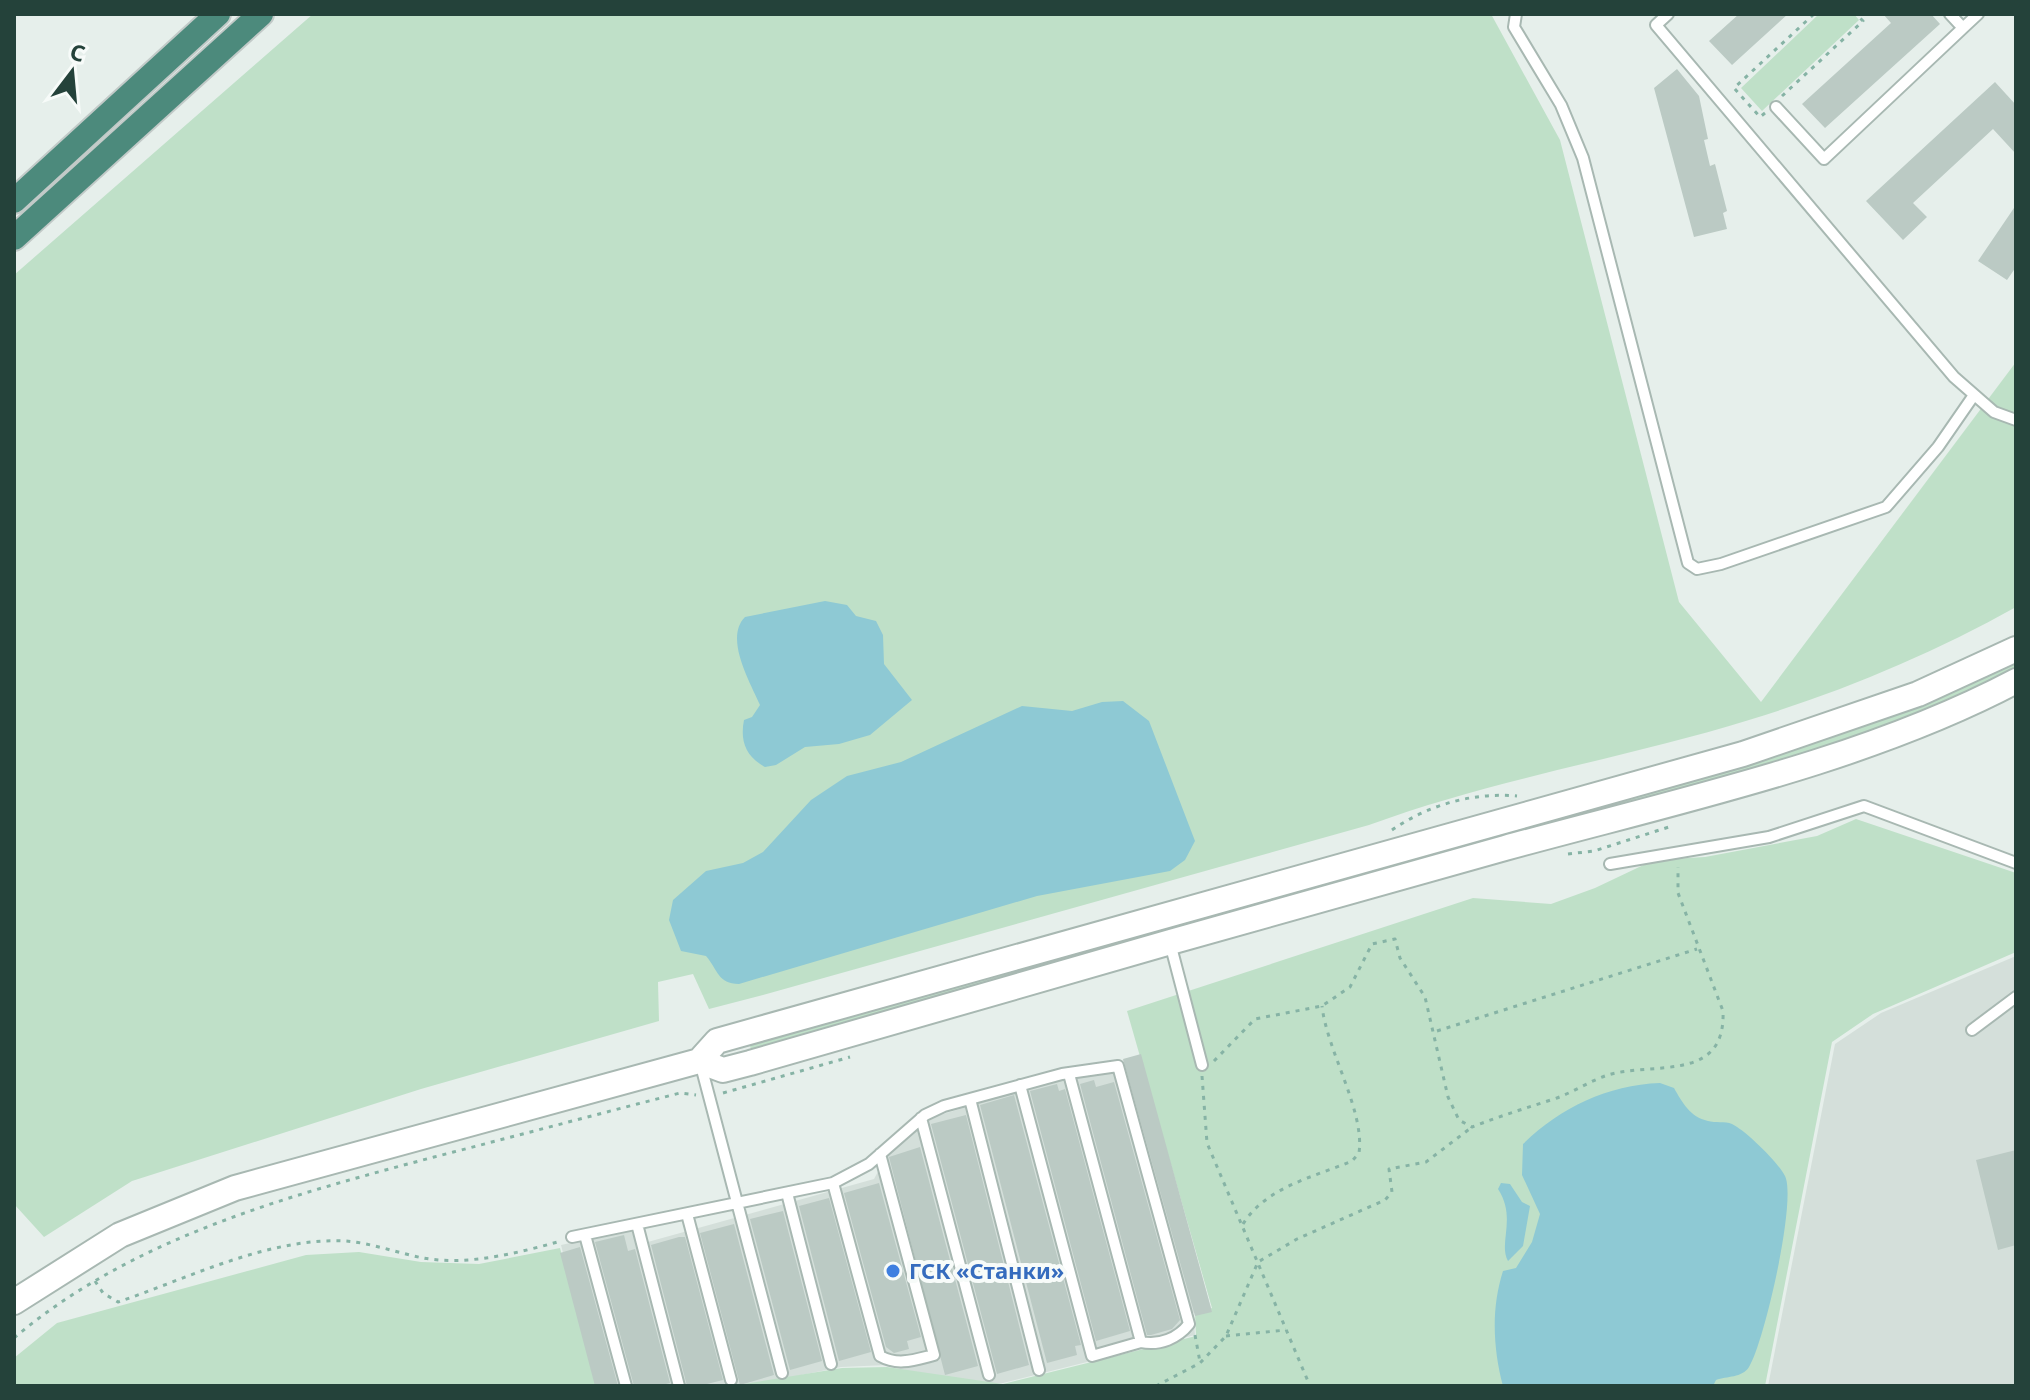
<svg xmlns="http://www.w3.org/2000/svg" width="2030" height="1400" viewBox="0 0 2030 1400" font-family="'Noto Sans',sans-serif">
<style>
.built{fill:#d4dfda}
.green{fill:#bfe0c8}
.water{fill:#8ec9d4}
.building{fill:#bbcac4}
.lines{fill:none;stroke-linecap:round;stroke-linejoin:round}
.service-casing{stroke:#a8b8b2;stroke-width:14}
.tertiary-casing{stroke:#a8b8b2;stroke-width:28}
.trunk-casing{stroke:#c2cac8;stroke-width:28}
.path{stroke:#86b3a5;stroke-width:3;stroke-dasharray:4 6;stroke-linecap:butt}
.service{stroke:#fff;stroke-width:10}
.tertiary{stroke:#fff;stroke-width:24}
.trunk{stroke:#4c8a7c;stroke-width:24}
.shop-dot{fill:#3f7fe0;stroke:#f7fbf9;stroke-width:3}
.labels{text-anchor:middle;stroke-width:8;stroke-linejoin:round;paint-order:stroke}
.shop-label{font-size:22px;font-weight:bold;fill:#366cbe;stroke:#f7fbf9;text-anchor:start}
</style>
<rect width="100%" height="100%" fill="#e6efeb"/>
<path class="built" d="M2016,956V1386H1768L1835,1044L1881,1013Z
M1140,1055L1211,1308L1193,1313L1195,1335L1003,1383L948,1384L887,1365L841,1367L747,1386H597L561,1245L631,1230L637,1245L874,1179L890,1150L930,1118Z"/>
<path class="green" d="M313,14H1491L1560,140L1679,602L1761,702L2016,362V607C1932,654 1841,692 1749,720C1623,759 1493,779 1369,825L763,995L709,1009L693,974L658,982L659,1021L421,1089L132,1181L44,1237L14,1204V275Z
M1819,14H1854L1859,20L1762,111L1741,88Z
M2016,659V670L1944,705L1727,779L751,1050L749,1041L1216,909Z
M1856,819L2016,873V952L1873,1014L1832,1042L1765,1386H732L842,1368L887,1367L1003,1384L1196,1336L1195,1313L1212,1308L1127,1011L1473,898L1551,904L1595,888L1654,860L1705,857L1817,836Z
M560,1248L596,1386H14V1358L57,1323L306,1255L359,1252L421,1262L479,1264Z"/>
<path class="water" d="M825,601L847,605L856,616L876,621L883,635L884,664L912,700L870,735L839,744L805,747L776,765L765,767C745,756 740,740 744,720L752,717L760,705C750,682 724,638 745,617Z
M1123,701L1149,721L1195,841L1185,860L1170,871L1037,896L739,984C718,984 718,970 706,956L681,951L669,920L673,900L706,871L743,863L763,852L811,800L847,776L901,762L1022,706L1072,711L1102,702Z
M1660,1083L1674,1088C1682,1102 1690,1117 1708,1121C1715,1123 1725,1121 1732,1124C1745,1130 1778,1162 1785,1176C1797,1200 1764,1343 1749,1367C1742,1378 1727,1376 1716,1380L1713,1386H1503C1493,1348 1491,1309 1503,1271L1516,1268L1532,1242L1540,1214L1522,1175L1523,1144C1560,1108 1607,1085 1660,1083Z
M1501,1183L1510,1184L1522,1202L1530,1206L1523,1246L1508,1261C1498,1243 1517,1218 1498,1189Z"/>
<path class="building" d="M1739,14H1788L1732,65L1709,41Z
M1883,14H1931L1940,24L1825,128L1802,104L1891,23Z
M1677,69L1699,96L1708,139L1704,140L1710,166L1715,164L1727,211L1723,213L1727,229L1694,237L1654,88Z
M1995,82L2016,105V154L1993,129L1913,203L1927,217L1903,240L1866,201Z
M2016,205V267L2007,280L1978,261Z
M1141,1054L1212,1312L1195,1316L1123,1059Z
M1094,1080L1096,1087L1114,1082L1180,1320L1172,1329L1151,1335H1147L1080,1084Z
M1057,1084L1059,1091L1065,1089L1130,1331L1096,1341L1030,1091Z
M1014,1095L1081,1345L1075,1346L1077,1355L1047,1363L980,1105Z
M966,1115L1029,1365L997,1374L931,1124Z
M920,1147L978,1366L945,1375L889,1157Z
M2016,1150V1245L1998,1250L1976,1160Z
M879,1183L921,1337L907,1341L909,1349L894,1353L886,1347L844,1193Z
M829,1198L871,1352L839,1361L799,1206Z
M783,1211L822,1361L790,1370L750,1219Z
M734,1224L774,1375L740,1385L700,1233Z
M624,1235L628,1251L635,1249L670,1383L658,1386H634L595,1242Z
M679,1237H685L723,1380L699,1386H687L651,1245Z
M580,1247L618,1386H595L560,1253Z"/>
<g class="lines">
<defs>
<path id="service" d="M1516,14L1514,27L1561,105L1583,158L1688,563L1697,569L1721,564L1886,507L1938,447L1974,395
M1668,14L1656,25L1954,377L1994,412L2016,420
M1963,28L1978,14
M1776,107L1824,159L1963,28L1950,14
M1610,864L1769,837L1864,806L2016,863
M1170,943L1202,1065
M1972,1030L2016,997
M700,1062L782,1373
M1020,1085L1092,1356L1141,1342
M970,1099L1039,1370
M921,1118L989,1375
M833,1183L880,1356C898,1366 914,1360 934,1355L880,1154
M787,1193L831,1364
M687,1214L731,1380
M637,1224L679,1386
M585,1235L626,1386
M572,1237L833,1183L869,1164L925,1115L944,1106L1062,1074L1118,1066L1189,1324C1178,1338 1160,1346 1141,1342L1069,1074"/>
<path id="tertiary" d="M699,1061L723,1070L750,1063C1001,990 1253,918 1505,848C1672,802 1863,762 2016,681
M14,1302L120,1235L235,1188L699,1061L717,1041L742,1034L1743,754L1918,694L2016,649"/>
<path id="trunk" d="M14,201L218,14
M14,238L261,14"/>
</defs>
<use href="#service" class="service-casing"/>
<use href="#tertiary" class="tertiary-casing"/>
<use href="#trunk" class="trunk-casing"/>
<path class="path" d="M1782,96L1863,21L1856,14
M1765,113L1760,117L1734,88L1814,14
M1392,830C1428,805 1473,792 1517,796
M1568,854L1594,851L1672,826
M1437,1031L1697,949
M1214,1061L1255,1019L1322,1006L1350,987L1372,944L1395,939L1400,958L1425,997L1448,1097L1459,1120L1472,1127C1500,1116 1526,1108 1554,1099C1572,1093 1588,1082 1605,1076C1650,1060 1726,1085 1723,1011L1678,893V867
M1202,1076L1207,1143L1310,1386
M723,1093L850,1057
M1243,1224C1266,1187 1314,1177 1352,1161L1359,1153C1365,1111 1327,1051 1322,1006
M95,1281L103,1293L118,1302C189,1278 269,1237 346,1241C371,1243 398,1253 423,1258C468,1266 518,1253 561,1241
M1195,1335L1200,1362
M1226,1336L1286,1330
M14,1338C132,1238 287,1196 434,1157C516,1136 598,1114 680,1093L696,1095
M1156,1386L1200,1363L1226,1336L1258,1262L1297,1239L1385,1200L1392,1192L1389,1169L1426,1162L1472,1127"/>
<use href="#service" class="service"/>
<use href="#tertiary" class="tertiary"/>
<use href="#trunk" class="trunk"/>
</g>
<circle class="shop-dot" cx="893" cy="1271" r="8"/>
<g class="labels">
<g class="shop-label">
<text x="909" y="1279">ГСК «Станки»</text>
</g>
</g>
<rect width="2030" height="1400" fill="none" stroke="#24423a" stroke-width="32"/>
<g transform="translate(72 72) rotate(16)" stroke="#f7fbf9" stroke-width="6" paint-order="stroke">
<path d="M0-6L14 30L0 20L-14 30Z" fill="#24423a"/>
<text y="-12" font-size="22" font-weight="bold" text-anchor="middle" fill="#24423a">С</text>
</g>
</svg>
